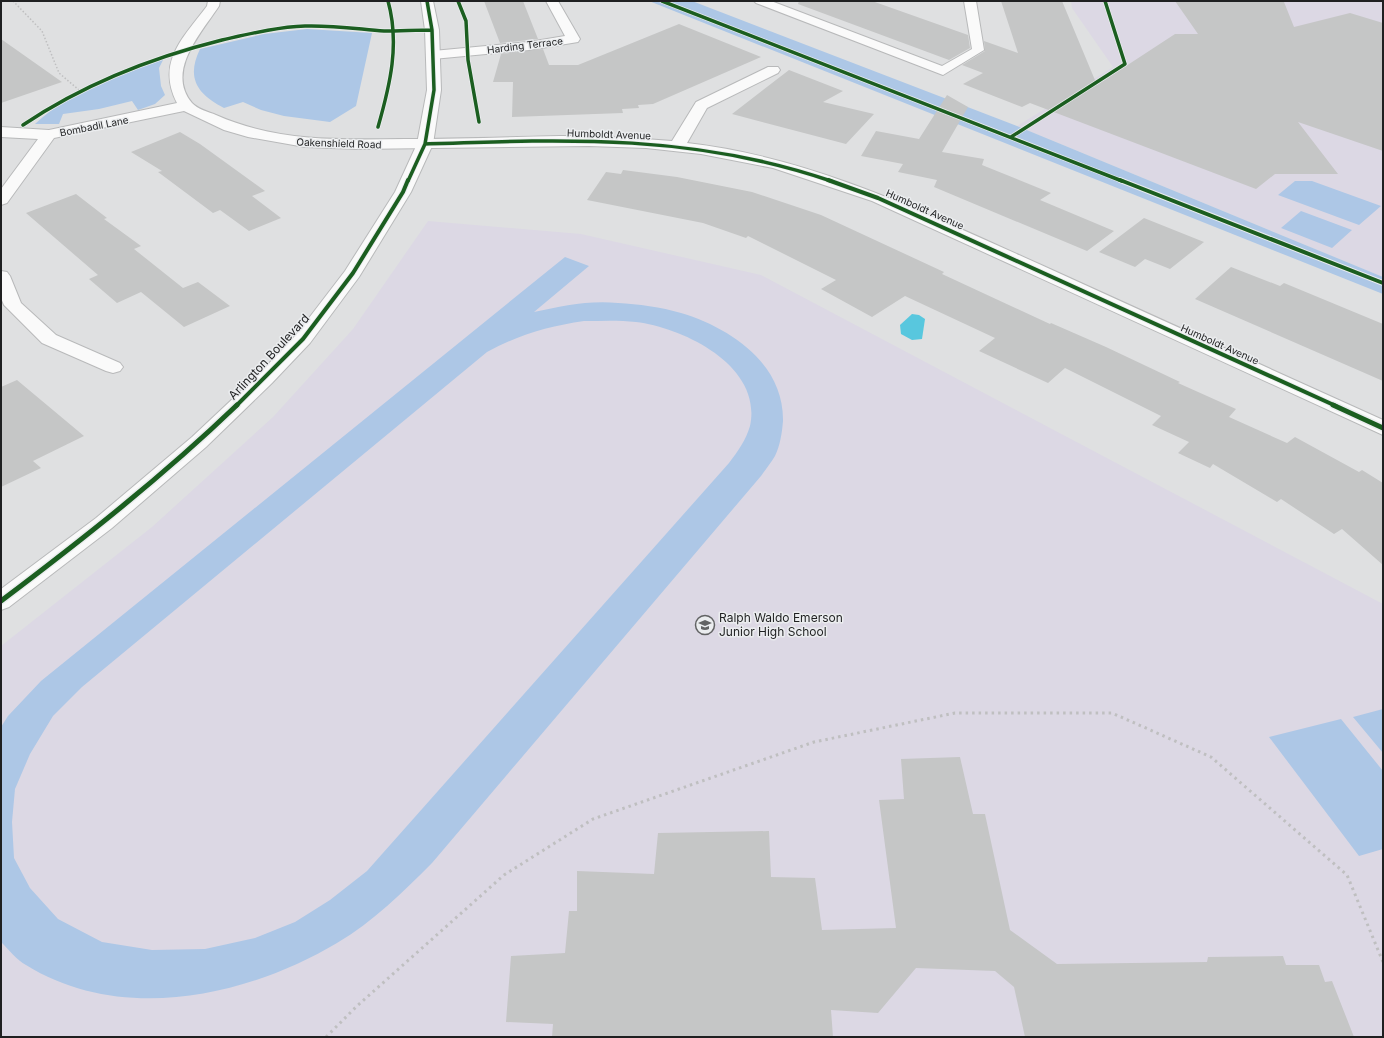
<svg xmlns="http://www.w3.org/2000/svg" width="1384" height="1038" viewBox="0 0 1384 1038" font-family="Inter,sans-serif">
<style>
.education{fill:#dcd8e4}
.green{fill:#adc7e6;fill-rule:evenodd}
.water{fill:#58c7de}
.building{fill:#c5c6c6}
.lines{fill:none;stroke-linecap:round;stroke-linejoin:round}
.service-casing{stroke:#b8b9ba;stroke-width:2}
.minor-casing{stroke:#b8b9ba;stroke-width:2}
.tertiary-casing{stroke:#b8b9ba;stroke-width:2}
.path-far1{stroke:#bfbfc0;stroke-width:1.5;stroke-dasharray:1.5 2;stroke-linecap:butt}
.path{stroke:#bfbfc0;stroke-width:3;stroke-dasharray:2.5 4;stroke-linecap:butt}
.service{fill:#fafafa;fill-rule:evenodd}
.minor{fill:#fafafa;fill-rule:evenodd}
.tertiary{fill:#fafafa;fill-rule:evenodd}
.cycleway-far2-casing{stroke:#ebedef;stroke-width:5}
.cycleway-far1-casing{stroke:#ebedef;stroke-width:6}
.cycleway-casing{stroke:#ebedef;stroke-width:8}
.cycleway-far2{stroke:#1b5e20;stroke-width:3.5}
.cycleway-far1{stroke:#1b5e20;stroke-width:4}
.cycleway{stroke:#1b5e20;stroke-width:5}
.labels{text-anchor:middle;stroke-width:3;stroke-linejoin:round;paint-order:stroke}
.far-street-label{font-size:10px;fill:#1f2021;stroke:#ebedef}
.street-label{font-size:12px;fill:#1f2021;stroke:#ebedef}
.poi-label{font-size:12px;fill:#1f2021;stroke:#ebedef;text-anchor:start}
</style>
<rect width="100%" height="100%" fill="#dfe0e1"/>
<path class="education" d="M1071,1H1383V277L1017,126L1113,67L1072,8Z
M428,221L581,234L761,275L1383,604V1037H1V646L152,527L273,417L353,329Z"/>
<path class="green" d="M649,1H692L1017,126L1383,277V294Z
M307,29L372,33L356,106L330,122L284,116L261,110L243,102L224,108C197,94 186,78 200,49L264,34Z
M164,58L159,68L161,86L165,95L155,104L138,110L132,101L99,109L63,114L59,124H35C71,91 119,73 164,58Z
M1295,181H1312L1381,206L1359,225L1278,195Z
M1301,211L1352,230L1332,248L1281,228Z
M565,257L589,266L534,312C562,306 589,300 618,303C638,304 661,307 681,313C731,328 784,364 783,421C782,433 780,446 775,456C771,463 765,470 761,476L432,863C403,892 373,922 337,943C246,997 121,1024 26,965C17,960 9,950 1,942V727L8,716L41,681ZM584,321C601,321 619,320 636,322C684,328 763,366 750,426C746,440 738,451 729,463L367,871L330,900L295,922L255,938L205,949L152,950L102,942L58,919L30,888L14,858L12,822L15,789L30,754L53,716L82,687L487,352C518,335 549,326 584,321Z
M1383,709V753L1353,717Z
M1341,719L1383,771V849L1359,856L1269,737Z"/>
<path class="water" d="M912,314L919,315L925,319L922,339L912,340L901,334L900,325Z"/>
<path class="building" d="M484,1H523L538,39L500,43Z
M799,1H872L968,35L970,48L949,60L798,4Z
M1001,1H1062L1097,85L1175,34H1198L1175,1L1284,2L1294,27L1350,13L1383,23V151L1298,122L1338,174H1275L1256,189L1030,103L1022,107L963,84L983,73L962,65L985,51L984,41L1018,53Z
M679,24L761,57L653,104L638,105L639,108L622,109L623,113L512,117L513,82H493L501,54L543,49L549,65H578Z
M1,39L62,82L1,103Z
M789,70L843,91L823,102L874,114L846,144L732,114Z
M947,95L968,107L942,152L984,159L982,165L1051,193L1040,200L1114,231L1087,251L934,187L937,180L898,172L903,164L861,156L876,131L919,139Z
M180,132L200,144L265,191L252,196L281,218L249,231L220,210L213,213L158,172L162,171L131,152Z
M623,170L677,177L752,192L821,215L944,272L942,274L1050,324L1051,323L1106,347L1180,382L1178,383L1236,409L1229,417L1287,443L1295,437L1359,472L1362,470L1383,483V565L1342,529L1334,534L1281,499L1277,502L1213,464L1210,468L1178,453L1189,442L1152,425L1161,416L1065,368L1048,383L979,351L995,338L905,296L872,317L821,289L836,280L748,236L746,238L703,223L587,200L606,172L621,174Z
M76,194L107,218L104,219L141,246L134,249L183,288L198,282L230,306L184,327L141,292L117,303L89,279L98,275L26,213Z
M1144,218L1204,242L1170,269L1145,259L1135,267L1099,252Z
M1231,267L1280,286L1284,283L1383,324V381L1195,299Z
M17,380L84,436L33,461L41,468L1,487V387Z
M960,757L973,814H985L1010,930L1057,964L1207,962L1208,957L1283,956L1286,965H1319L1325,982L1332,981L1354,1037H1025L1014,987L995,971L916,968L878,1013L831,1010L833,1037H552L553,1024L506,1022L511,956L565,953L569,911H577V871L654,874L658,833L769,831L771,877L815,878L822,930L896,928L879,800L904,799L901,759Z"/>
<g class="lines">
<defs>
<path id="service" d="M754,1H771L942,66L972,49L964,1H976L984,50L943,75L756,3Z"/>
<path id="minor" d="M208,1H220L219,6C202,32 165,71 192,103C197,109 209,112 216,115C277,142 341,140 406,139C458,139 509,137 560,136C598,136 635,138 672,141L696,102L768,67H778L780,70L778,73L707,108L687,143C812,157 925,213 1039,264C1153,316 1268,368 1383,420V435L872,201L773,168L701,154L646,148L589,146L357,149L305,147L248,137L224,130L184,111L54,138L7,203L1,205V189L38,139L1,137V127L49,130L177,103C156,62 183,38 207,6Z
M546,1H558L580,39L578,42L529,50L433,59L428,58L426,55L428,52L433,51L529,42L565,36Z
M1,271L7,272L10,276L21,303L56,335L120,363L123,367L120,371L113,373L106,371L42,343L4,305L1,298Z"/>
<path id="tertiary" d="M421,1H433L439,30L441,90L433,144L411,192L359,277L310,343L272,383L206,447L112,528L9,607L1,610V589L96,518L192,437L258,375L296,335L345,271L395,192L417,144L427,90L425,30Z"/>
</defs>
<use href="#service" class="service-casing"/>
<use href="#minor" class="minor-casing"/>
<use href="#tertiary" class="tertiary-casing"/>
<path class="path-far1" d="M13,1L42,31L59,73L79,90"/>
<path class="path" d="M326,1037L357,1006L504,875L593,819L814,742L955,713H1112L1211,757L1347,875L1383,962"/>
<use href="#service" class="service"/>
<use href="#minor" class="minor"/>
<use href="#tertiary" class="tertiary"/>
<defs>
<path id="cycleway-far2" d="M458,1L466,21L468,60L479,122
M662,1L1122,181
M23,125C84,84 150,58 222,40C249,34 277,27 305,26C331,25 358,29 384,31C400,31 416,30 432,30
M378,127C390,85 400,44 388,1
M1011,137L1125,64L1105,1
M425,144C567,139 694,134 831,181
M408,181L425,144L434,90L432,30L427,1"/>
<path id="cycleway-far1" d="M828,180L878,198L1336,406
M1120,180L1383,283
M236,406L303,339L353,273L403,192L408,180"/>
<path id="cycleway" d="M1333,405L1383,428
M1,601C83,539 162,477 237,405"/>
</defs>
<use href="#cycleway-far2" class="cycleway-far2-casing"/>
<use href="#cycleway-far1" class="cycleway-far1-casing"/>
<use href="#cycleway" class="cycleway-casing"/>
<use href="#cycleway-far2" class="cycleway-far2"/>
<use href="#cycleway-far1" class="cycleway-far1"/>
<use href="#cycleway" class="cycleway"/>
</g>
<defs>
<symbol id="school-ring" viewBox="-11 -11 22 22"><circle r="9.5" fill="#ebedef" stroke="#626364" stroke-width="1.5"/><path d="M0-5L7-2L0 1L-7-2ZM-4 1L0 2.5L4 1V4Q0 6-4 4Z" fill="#626364"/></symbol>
</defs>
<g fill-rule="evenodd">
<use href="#school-ring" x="694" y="614" width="22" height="22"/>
</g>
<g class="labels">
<g class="far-street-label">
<text transform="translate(525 45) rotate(-7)" y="4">Harding Terrace</text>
<text transform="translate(94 126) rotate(-11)" y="4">Bombadil Lane</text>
<text transform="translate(609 134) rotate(2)" y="4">Humboldt Avenue</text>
<text transform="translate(339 143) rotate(2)" y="4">Oakenshield Road</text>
<text transform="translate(925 209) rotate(24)" y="4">Humboldt Avenue</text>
<text transform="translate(1220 344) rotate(24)" y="4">Humboldt Avenue</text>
</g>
<g class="street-label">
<text transform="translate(269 357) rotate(-47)" y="4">Arlington Boulevard</text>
</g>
<g class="poi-label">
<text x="719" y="622">Ralph Waldo Emerson<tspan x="719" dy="14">Junior High School</tspan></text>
</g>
</g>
<rect width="1384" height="1038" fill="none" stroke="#1f2021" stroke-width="4"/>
</svg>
